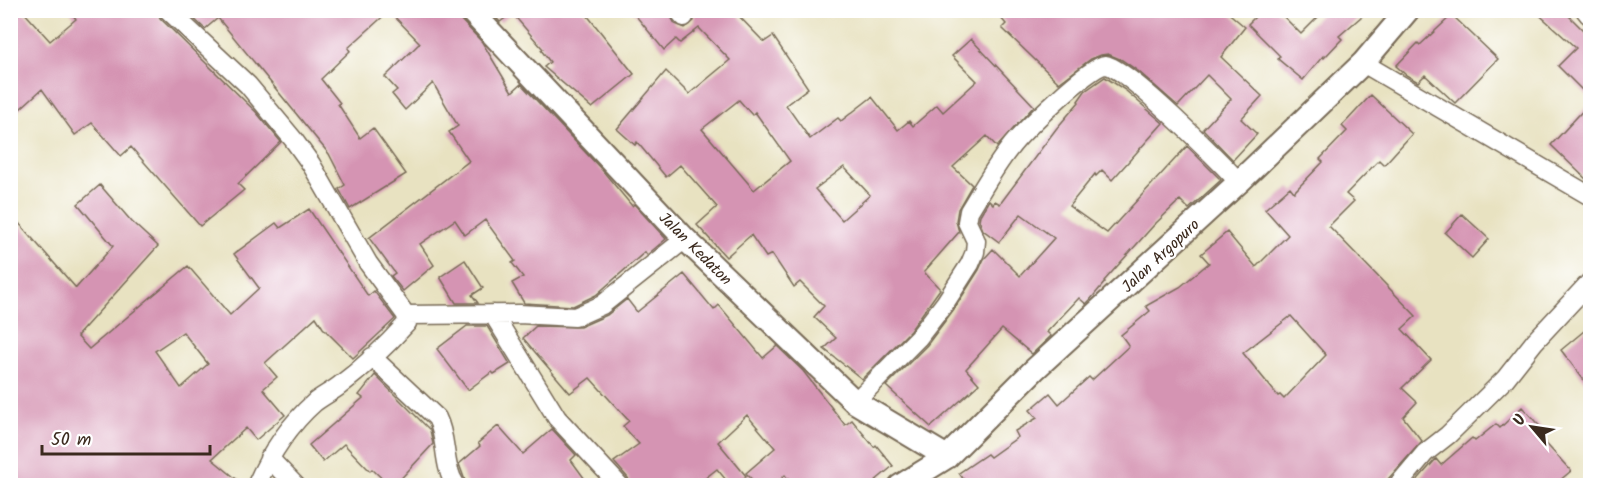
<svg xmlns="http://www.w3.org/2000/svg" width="1601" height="496" viewBox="0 0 1601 496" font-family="Kalam,sans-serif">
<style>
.building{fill:#d594b3;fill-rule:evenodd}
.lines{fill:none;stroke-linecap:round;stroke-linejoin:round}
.minor-casing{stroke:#786a57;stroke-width:21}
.tertiary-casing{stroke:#786a57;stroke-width:26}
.minor{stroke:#fff;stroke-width:18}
.tertiary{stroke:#fff;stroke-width:22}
.labels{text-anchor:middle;stroke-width:4.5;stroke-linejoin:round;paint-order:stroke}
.street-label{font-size:16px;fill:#3b2a1e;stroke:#fff}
</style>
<rect width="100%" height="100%" fill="#fff"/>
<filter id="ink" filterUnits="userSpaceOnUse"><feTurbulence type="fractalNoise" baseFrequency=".0167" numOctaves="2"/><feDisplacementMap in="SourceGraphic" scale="12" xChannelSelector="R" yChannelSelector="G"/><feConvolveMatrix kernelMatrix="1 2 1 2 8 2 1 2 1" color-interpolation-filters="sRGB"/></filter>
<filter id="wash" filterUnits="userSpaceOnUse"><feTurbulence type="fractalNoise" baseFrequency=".008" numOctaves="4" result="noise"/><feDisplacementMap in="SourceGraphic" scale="24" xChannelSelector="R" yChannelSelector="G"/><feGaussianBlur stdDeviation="1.35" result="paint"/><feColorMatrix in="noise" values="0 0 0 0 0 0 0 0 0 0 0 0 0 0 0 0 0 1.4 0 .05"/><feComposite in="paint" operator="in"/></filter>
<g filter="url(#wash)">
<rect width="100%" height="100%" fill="#e8e2c1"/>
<g id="blocks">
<path class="building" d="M10,10H22L50,41L76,19L69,10H157L160,18L256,112L281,142L238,184L244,190L200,226L131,147L121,156L92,123L75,135L42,89L10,118Z
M185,10H457L460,19L482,42L512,92L521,84L602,170L632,206L634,204L666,239L647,255L645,252L596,295L573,306L524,303L512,283L523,277L512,263L515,261L485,220L465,235L455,220L420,244L434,265L403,291L391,276L395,273L369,238L469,161L449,132L458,126L433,83L405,110L392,94L397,90L385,77L420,43L389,11L348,48L350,51L321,79L340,103L338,104L360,138L373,128L406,174L350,209L339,189L345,185L329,154L218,18L205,29Z
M489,10H583L634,74L592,108L544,67L550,62L541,50L543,49L512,13L500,22Z
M631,10H667L675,24L685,28L694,21L693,10H733L764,42L773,36L808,88L786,105L810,139L838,118L841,121L872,97L898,130L909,121L913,126L937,105L943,112L977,81L952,56L971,39L1034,106L997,147L987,136L953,167L972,185L958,209L956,221L959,232L924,272L940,289L910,331L862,379L824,349L836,338L814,317L824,306L800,282L794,287L772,254L766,257L751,235L726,257L697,225L717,207L680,165L666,177L637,142L635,145L617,129L666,71L689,94L730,60L699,28L680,43L676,39L664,50ZM739,100L752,115L755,112L790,161L754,190L702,129ZM844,167L870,195L842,220L815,189Z
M994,10H1225L1245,27L1221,57L1262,96L1241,119L1257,134L1233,160L1203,129L1231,99L1207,75L1178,106L1138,71L1122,60L1108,54L1101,55L1091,59L1059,83L1002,28L1006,24Z
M1262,10H1277L1301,34L1325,10H1369L1339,36L1342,39L1324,58L1323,56L1303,80L1278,59L1280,56L1248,24Z
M1534,10H1563L1588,35L1590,33V98L1558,66L1576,48Z
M1452,15L1498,59L1455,103L1425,75L1418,82L1406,75L1396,66L1418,43L1420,45Z
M1105,77L1125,90L1163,123L1112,180L1102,170L1096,176L1095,174L1069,206L1107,233L1187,146L1221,180L1189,209L1180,200L1154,225L1104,281L1105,282L1090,300L1086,304L1079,298L1047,332L1051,336L1032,354L1002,329L966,369L979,384L931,427L886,386L927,345L954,309L979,270L984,259L993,249L1020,276L1054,238L1021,214L999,242L983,230L979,220L980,215L989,200L993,204L995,201L1000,204L1056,129L1079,102L1078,101L1085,91Z
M1371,95L1412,134L1384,165L1379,160L1346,194L1354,201L1329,226L1416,316L1402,329L1431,360L1402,388L1417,402L1403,417L1422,441L1388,479L1386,486H968L959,473L987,454L990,457L1018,437L1015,431L1037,418L1030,410L1050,393L1059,404L1089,377L1092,380L1129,346L1121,335L1150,311L1146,306L1180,287L1209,263L1201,254L1227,232L1256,267L1288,235L1265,209L1290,187L1294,192L1323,162L1320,159L1347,131L1342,126ZM1291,316L1326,355L1284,399L1280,395L1278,396L1243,353Z
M1590,103V183L1551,145Z
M100,185L132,222L158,246L77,336L89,349L188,266L230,315L259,288L234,254L276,223L280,228L309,209L368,296L374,291L395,319L353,358L323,328L316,317L265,363L277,377L263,389L285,415L256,440L246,428L212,459L245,486H20L10,471V213L76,288L113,246L78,204ZM183,332L208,364L181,388L155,351Z
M1462,214L1489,239L1472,258L1445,233Z
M465,260L483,288L472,295L478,303H456L440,277Z
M684,274L714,310L719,305L763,358L777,346L803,371L845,425L852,420L874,447L876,445L893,466L869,486H794L785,475L774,486H758L746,473L775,448L747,415L718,442L746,476L735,486H731L717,469L695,486H631L628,478L614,462L639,444L623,426L629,421L590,378L570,393L523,338L536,326L580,327L607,315L627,299L637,312Z
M467,326H487L510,364L494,374L492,372L468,390L437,349Z
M1590,326V388L1561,350Z
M375,375L430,430L433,444L394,486H390L372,469L370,471L344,444L323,462L309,445L363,398L359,395Z
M1522,407L1545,432L1540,437L1571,471L1553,486H1412L1436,459L1441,465L1472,438L1475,441L1496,424L1500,428Z
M498,426L523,454L552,429L576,455L571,460L590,486H467L459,464L480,446L478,443Z"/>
</g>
</g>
<g filter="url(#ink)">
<use href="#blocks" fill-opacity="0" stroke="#786a57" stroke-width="1.5"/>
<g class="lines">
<defs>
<path id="minor" d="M168,10L248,85L293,139L311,164L368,263L406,315L407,323C387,345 363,368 339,386C331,392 323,396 315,402C289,425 270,454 256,486
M678,10L684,17
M1585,10L1589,15
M1363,63L1590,196
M493,314L557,418L620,486
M406,315L519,314L575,317L602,305L685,239
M372,357L437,418C448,440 442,465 456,486
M855,402L918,338L945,303L970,264L975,252L976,241L967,222L969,211C982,190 994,168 1009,149C1020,134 1089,66 1105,65C1125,65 1221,163 1239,182
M269,458L296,486
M1397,486L1425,453L1448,435L1505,379L1535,341L1590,282"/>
<path id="tertiary" d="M470,10L685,239L855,402L947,457
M900,486L947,457L1034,370L1239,182L1363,63L1408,10"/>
</defs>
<use href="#minor" class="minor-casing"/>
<use href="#tertiary" class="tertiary-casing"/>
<use href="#minor" class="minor"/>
<use href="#tertiary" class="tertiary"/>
</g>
</g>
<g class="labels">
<g class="street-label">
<text transform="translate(696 248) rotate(45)" y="6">Jalan Kedaton</text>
<text transform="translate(1160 255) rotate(-43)" y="6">Jalan Argopuro</text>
</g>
</g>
<rect width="1601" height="496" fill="none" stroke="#fff" stroke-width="36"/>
<g transform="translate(1532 427) rotate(299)" stroke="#ffffff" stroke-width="4.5" paint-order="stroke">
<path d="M0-4.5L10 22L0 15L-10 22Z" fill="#3b2a1e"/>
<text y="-9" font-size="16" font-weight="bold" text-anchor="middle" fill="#3b2a1e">U</text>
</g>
<path d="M42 445v9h168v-9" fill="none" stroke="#3b2a1e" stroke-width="3"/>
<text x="51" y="445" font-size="18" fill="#3b2a1e" stroke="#ffffff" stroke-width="4.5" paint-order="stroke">50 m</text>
</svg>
